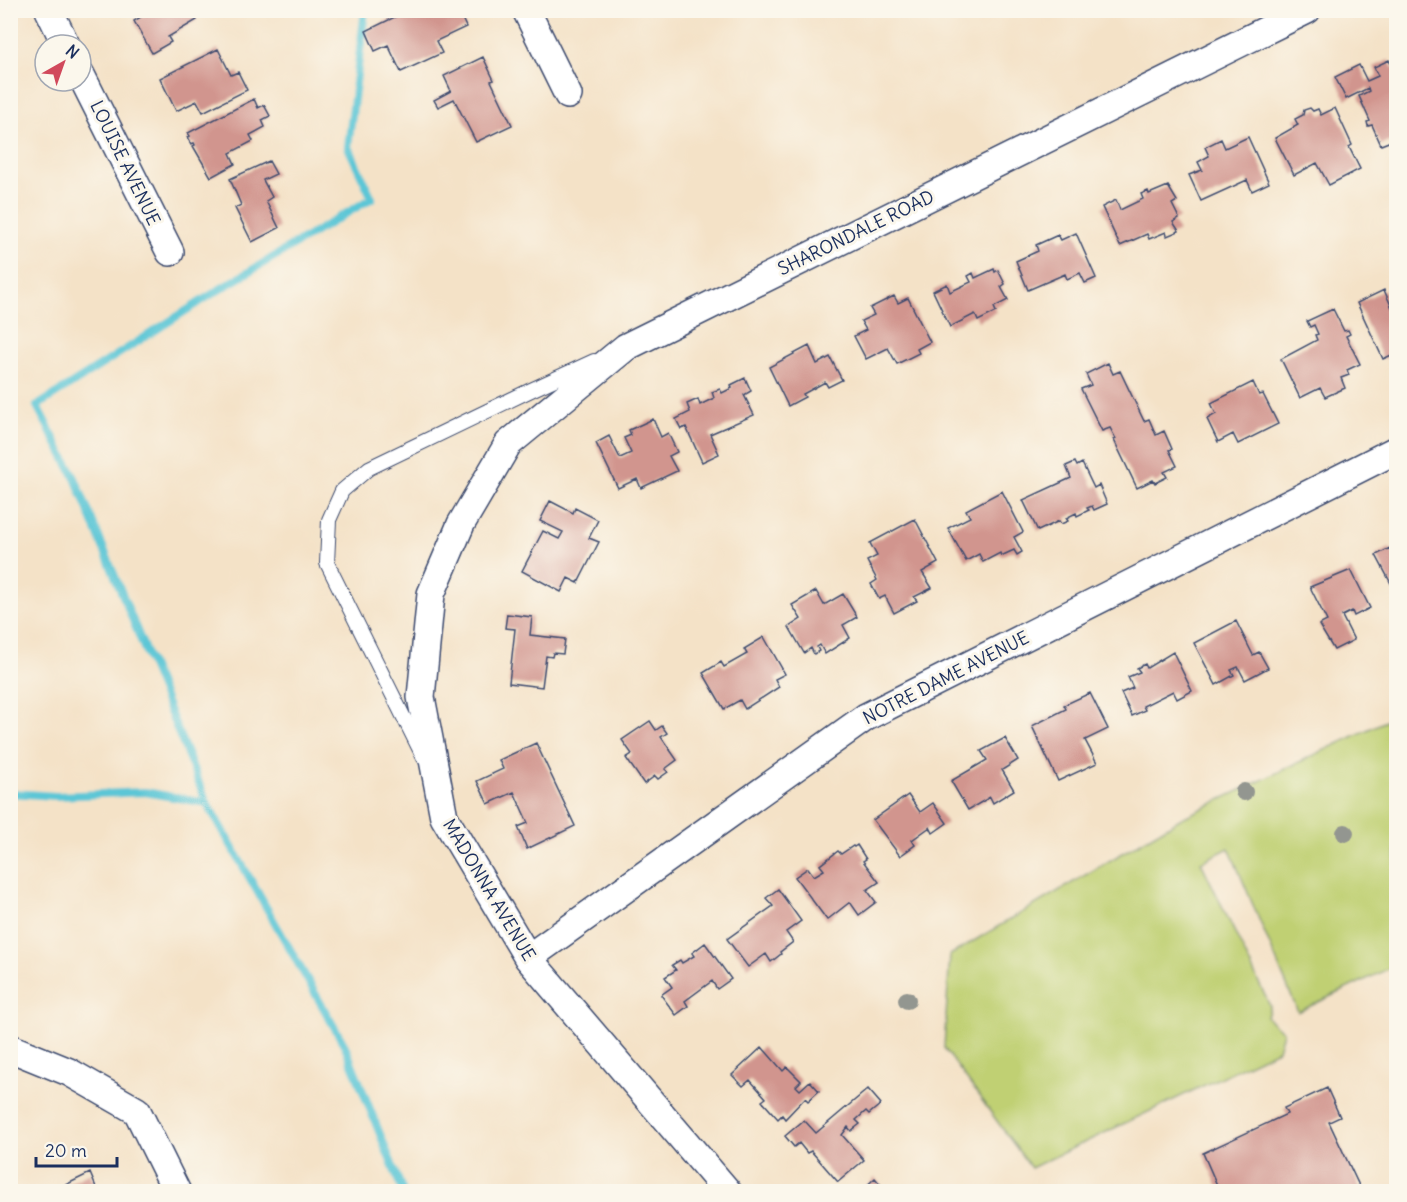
<svg xmlns="http://www.w3.org/2000/svg" width="1407" height="1202" viewBox="0 0 1407 1202" font-family="Delius,sans-serif">
<style>
.green{fill:#c0d073;stroke:#6e8068;stroke-width:1.5}
.lines{fill:none;stroke-linecap:round;stroke-linejoin:round}
.stream{stroke:#5cc6d6;stroke-width:8}
.building{fill:#d1958e}
.lane-casing{stroke:#3c4a6e;stroke-width:16}
.street-casing{stroke:#3c4a6e;stroke-width:30}
.lane{stroke:#fff;stroke-width:14}
.street{stroke:#fff;stroke-width:27}
.tree{fill:#939690}
.labels{text-anchor:middle;stroke-width:6;stroke-linejoin:round;paint-order:stroke}
.street-label{font-size:18px;fill:#1b2f5e;stroke:#fbf7ec}
</style>
<rect width="100%" height="100%" fill="#fbf7ec"/>
<filter id="ink" filterUnits="userSpaceOnUse"><feTurbulence type="fractalNoise" baseFrequency=".0167" numOctaves="2"/><feDisplacementMap in="SourceGraphic" scale="12" xChannelSelector="R" yChannelSelector="G"/><feConvolveMatrix kernelMatrix="1 2 1 2 8 2 1 2 1" color-interpolation-filters="sRGB"/></filter>
<filter id="wash" filterUnits="userSpaceOnUse"><feTurbulence type="fractalNoise" baseFrequency=".008" numOctaves="4" result="noise"/><feDisplacementMap in="SourceGraphic" scale="24" xChannelSelector="R" yChannelSelector="G"/><feGaussianBlur stdDeviation="1.35" result="paint"/><feColorMatrix in="noise" values="0 0 0 0 0 0 0 0 0 0 0 0 0 0 0 0 0 1.4 0 .05"/><feComposite in="paint" operator="in"/></filter>
<g filter="url(#wash)">
<rect width="100%" height="100%" fill="#f4e2c7"/>
<path class="green" d="M1396,716V960L1392,967L1298,1012L1229,848L1201,862L1270,1006L1267,1017L1283,1032L1278,1050L1031,1168L944,1048L950,955L1180,819Z"/>
<g class="lines">
<path class="stream" d="M365,10L348,147L372,198L217,291L37,406L75,478L207,803L345,1046L403,1192
M10,793L56,796L145,792L207,803"/>
</g>
<g id="blocks">
<path class="building" d="M152,10H192L197,20L168,37L171,42L152,53L134,21Z
M409,10H458L466,27L436,41L442,53L401,72L388,45L375,51L366,31Z
M218,49L231,75L238,72L247,90L203,112L197,101L176,111L160,78Z
M483,57L494,80L491,81L512,125L476,142L454,99L438,107L434,100L451,91L444,76Z
M1389,60L1393,68L1396,66V107L1391,110L1396,122V128L1392,130L1396,139L1381,145L1372,125L1368,126L1367,122L1370,121L1359,96L1369,91L1368,88L1346,99L1335,77L1359,65L1367,81L1378,76L1374,67Z
M254,99L258,108L264,105L270,116L262,120L265,127L250,135L253,141L230,153L235,164L211,177L193,146L195,145L194,143L191,144L187,137L190,136L188,133Z
M1310,108L1313,111L1318,109L1321,115L1335,108L1352,145L1349,147L1360,169L1329,185L1317,163L1294,175L1275,138L1298,125L1295,119L1303,115L1304,110Z
M1248,137L1269,183L1252,191L1247,180L1201,201L1189,175L1202,170L1198,162L1209,156L1205,147L1221,139L1225,148Z
M269,161L276,174L263,180L272,197L266,201L279,228L252,242L235,208L241,205L230,179Z
M1168,186L1177,201L1172,204L1179,218L1173,222L1179,231L1167,236L1166,232L1149,239L1147,234L1120,246L1102,207L1116,200L1120,210L1143,199L1141,194L1148,191L1149,194Z
M1076,233L1096,278L1085,283L1080,273L1067,279L1065,274L1028,290L1016,261L1038,251L1036,245L1058,235L1061,240Z
M994,269L995,272L998,270L1005,284L1001,287L1008,300L994,307L996,312L978,321L975,314L950,327L933,291L947,284L950,292L971,282L968,276L973,273L975,278Z
M1384,290L1394,312L1396,311V353L1383,359L1357,303Z
M894,296L898,303L908,298L930,342L917,349L919,353L897,364L888,348L866,359L854,336L866,330L861,321L874,315L870,308Z
M1333,309L1344,331L1348,330L1350,334L1346,336L1360,364L1347,370L1349,375L1341,378L1345,388L1325,397L1320,388L1300,398L1281,359L1317,340L1315,335L1318,334L1314,325L1310,327L1307,321Z
M809,346L817,364L830,357L842,380L828,387L825,382L803,394L805,397L788,406L769,367Z
M1108,363L1113,374L1120,371L1144,421L1149,419L1156,435L1164,431L1172,449L1169,450L1177,466L1164,472L1167,477L1155,483L1153,480L1137,488L1114,440L1116,439L1110,428L1102,431L1081,389L1091,385L1086,374Z
M745,378L751,391L744,395L754,415L710,434L719,454L702,462L686,427L681,429L676,419L690,412L687,404L698,399L700,405L714,398L712,392L720,389L722,393L732,388L731,385Z
M1253,382L1259,395L1263,394L1278,424L1238,444L1233,434L1218,442L1207,419L1216,414L1211,403Z
M653,419L661,437L668,433L677,452L669,456L677,471L641,488L637,479L618,488L596,443L609,436L620,458L631,453L624,438L631,435L629,430Z
M1075,462L1077,466L1082,463L1094,488L1099,485L1107,504L1094,510L1092,506L1087,508L1089,510L1077,516L1076,513L1066,518L1068,521L1061,524L1059,521L1038,531L1023,500L1071,478L1066,466Z
M1002,491L1023,532L1014,537L1022,552L1017,555L1014,550L1001,556L1000,553L983,562L979,554L966,561L948,528L970,517L966,510Z
M550,501L573,513L575,508L598,520L589,538L599,542L578,583L568,578L561,592L522,571L543,531L559,539L563,532L540,521Z
M915,519L938,563L922,572L932,588L914,597L917,601L894,613L885,596L879,599L871,584L877,580L867,561L877,556L870,543Z
M1390,548L1396,558L1395,591L1376,555Z
M1351,570L1370,608L1354,616L1352,611L1342,616L1354,640L1334,650L1319,625L1327,621L1310,587Z
M816,591L824,605L843,594L857,617L843,625L850,638L825,654L820,645L817,647L819,651L814,654L811,648L804,653L789,627L801,619L792,605Z
M507,614L532,617L530,635L565,639L563,654L553,653L552,657L546,656L542,687L509,683L515,629L505,628Z
M1236,621L1253,655L1259,652L1268,668L1245,680L1238,667L1231,670L1234,675L1216,685L1194,643Z
M764,637L785,674L775,679L779,687L745,709L740,700L724,709L703,673L721,662L724,667L747,654L744,649Z
M1173,652L1192,691L1177,699L1173,691L1143,706L1145,710L1132,716L1121,693L1133,688L1128,677L1140,672L1137,668L1145,664L1147,668Z
M1090,693L1108,729L1085,740L1097,763L1058,781L1032,726L1066,709L1064,705Z
M650,721L656,730L662,726L667,733L661,737L677,760L665,769L668,772L658,779L655,776L644,784L626,758L632,754L622,740Z
M1005,738L1018,760L1002,770L1014,790L993,803L990,797L968,810L951,781L987,760L981,751Z
M536,743L575,826L527,849L518,827L528,823L514,792L488,804L477,781L503,769L499,760Z
M908,795L920,812L933,803L947,823L933,833L930,827L912,840L915,845L900,856L873,820Z
M857,845L866,859L863,861L879,882L867,890L876,902L859,915L850,902L827,920L795,877L808,868L814,876L824,870L820,865L838,851L841,854L853,846L854,847Z
M778,889L801,921L786,932L793,942L780,952L781,954L771,962L766,954L748,967L727,939L773,906L766,898Z
M705,943L731,979L717,989L712,981L685,1001L688,1006L676,1015L661,995L672,987L665,977L676,970L672,965L680,960L682,963L694,956L692,953Z
M762,1047L783,1071L787,1067L801,1081L796,1086L800,1090L810,1081L819,1091L808,1101L805,1098L785,1119L782,1115L778,1119L762,1101L766,1098L750,1080L743,1086L732,1075Z
M1327,1088L1340,1117L1329,1122L1362,1192H1220L1203,1153L1287,1114L1284,1108Z
M868,1089L881,1104L869,1114L866,1111L856,1120L860,1124L851,1131L848,1127L842,1135L864,1160L838,1182L811,1151L807,1153L799,1143L794,1147L785,1136L804,1120L816,1133Z
M90,1173L98,1192H51Z
M875,1178L887,1192H860Z"/>
</g>
</g>
<g filter="url(#ink)">
<use href="#blocks" fill-opacity="0" stroke="#3c4a6e" stroke-width="1.5"/>
<g class="lines">
<defs>
<path id="lane" d="M424,758L327,563L329,520L342,491L369,468L531,390L594,361"/>
<path id="street" d="M49,10L66,45
M526,10L568,95
M81,75L170,252
M528,958L866,717L1396,450
M10,1048L69,1072L137,1111L177,1192
M728,1192L528,958L444,817L421,697L431,594L461,524L508,444L626,347L1307,10"/>
</defs>
<use href="#lane" class="lane-casing"/>
<use href="#street" class="street-casing"/>
<use href="#lane" class="lane"/>
<use href="#street" class="street"/>
</g>
<g class="tree">
<circle cx="1244" cy="792" r="9"/>
<circle cx="1345" cy="833" r="9"/>
<circle cx="907" cy="1000" r="9"/>
</g>
</g>
<g class="labels">
<g class="street-label">
<text transform="translate(125 163) rotate(64)" y="6">LOUISE AVENUE</text>
<text transform="translate(856 233) rotate(-26)" y="6">SHARONDALE ROAD</text>
<text transform="translate(946 678) rotate(-27)" y="6">NOTRE DAME AVENUE</text>
<text transform="translate(489 890) rotate(59)" y="6">MADONNA AVENUE</text>
</g>
</g>
<rect width="1407" height="1202" fill="none" stroke="#fbf7ec" stroke-width="36"/>
<g transform="translate(63 63) rotate(40)"><circle r="28" fill="#fbf7ec" stroke="#a1a7b3" stroke-width="1.5"/>
<path d="M0-4.5L10 22L0 15L-10 22Z" fill="#d1495b"/>
<text y="-9" font-size="16" font-weight="bold" text-anchor="middle" fill="#1b2f5e">N</text>
</g>
<path d="M36 1157v9h81v-9" fill="none" stroke="#1b2f5e" stroke-width="3"/>
<text x="45" y="1157" font-size="18" fill="#1b2f5e" stroke="#fbf7ec" stroke-width="4.5" paint-order="stroke">20 m</text>
</svg>
